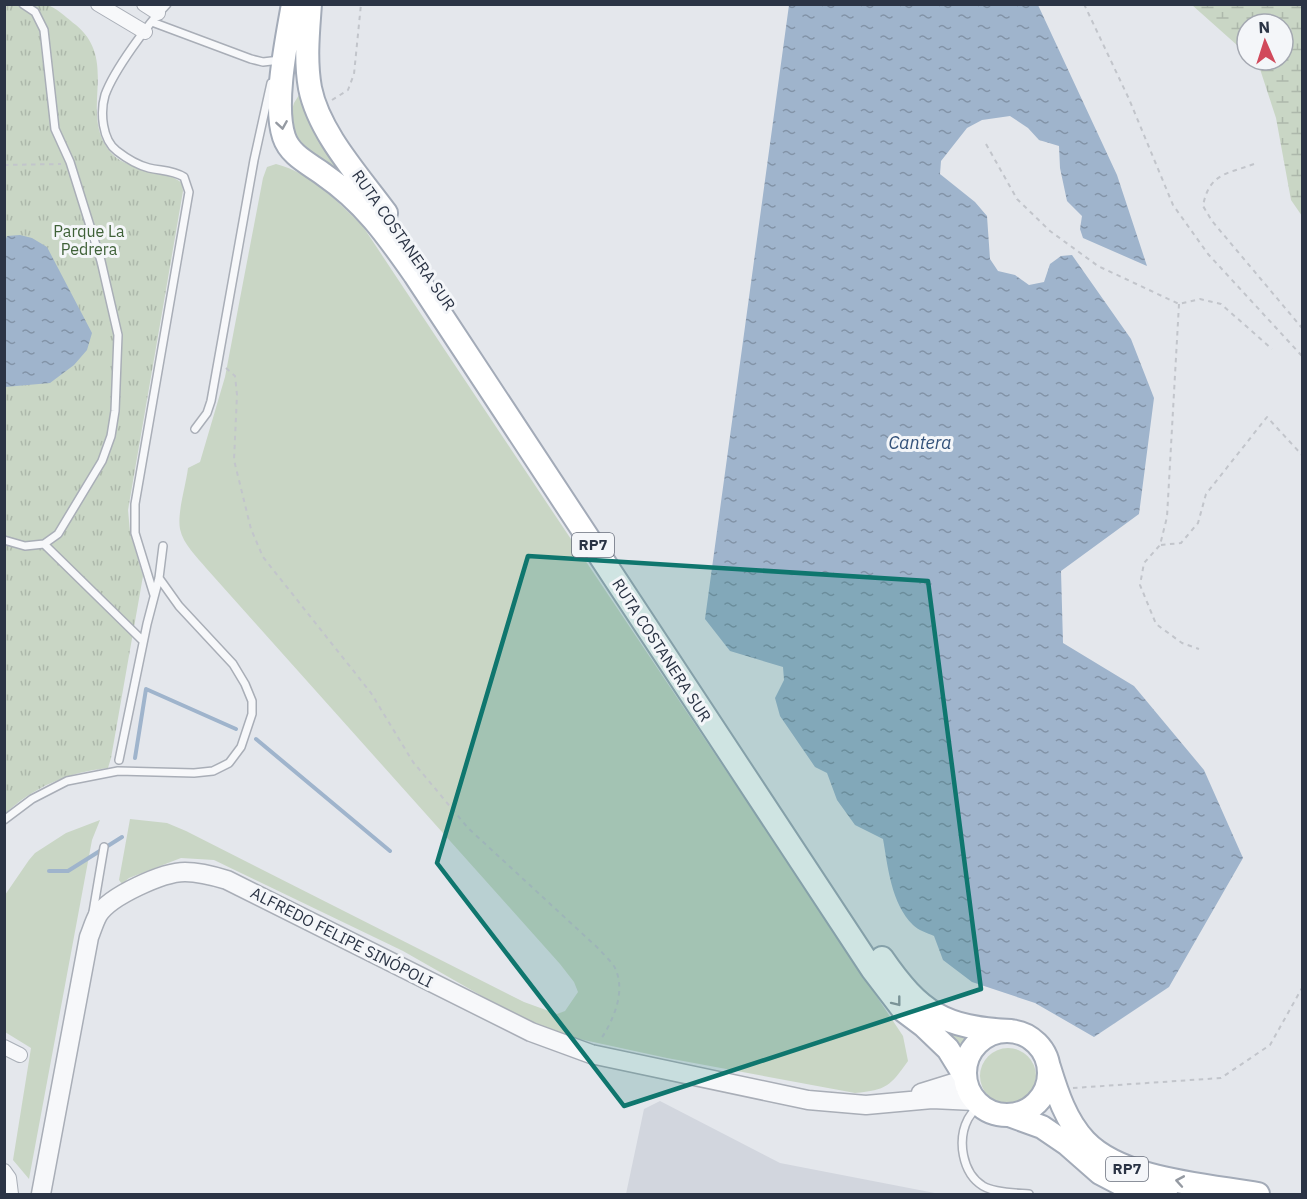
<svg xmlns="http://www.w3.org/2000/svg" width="1307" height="1199" viewBox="0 0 1307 1199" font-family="'IBM Plex Sans',sans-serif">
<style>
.built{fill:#d2d6de}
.green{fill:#c9d6c5}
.wetland{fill:url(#wetland-marsh)}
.park{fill:url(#park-tufts)}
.water{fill:url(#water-ripples)}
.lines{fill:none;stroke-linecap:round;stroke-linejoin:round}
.stream{stroke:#9fb4cc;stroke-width:4}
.service-casing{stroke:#a9aeb7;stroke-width:10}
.minor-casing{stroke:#a9aeb7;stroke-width:16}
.tertiary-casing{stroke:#a9aeb7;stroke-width:21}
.primary-casing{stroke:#a3abb8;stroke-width:26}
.path{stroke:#c2c5cb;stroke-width:2;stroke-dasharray:4.5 4.5;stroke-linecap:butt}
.service{stroke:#f7f8fa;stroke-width:7}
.minor{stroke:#f7f8fa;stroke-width:14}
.tertiary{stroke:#f7f8fa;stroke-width:18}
.primary{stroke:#fff;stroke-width:22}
.oneway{stroke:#959aa2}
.marked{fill:#0f766e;fill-opacity:0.2;stroke:#0f766e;stroke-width:4.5;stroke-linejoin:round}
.labels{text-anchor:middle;stroke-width:6;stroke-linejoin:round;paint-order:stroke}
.shield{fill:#f4f6f9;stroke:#676e7b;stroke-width:1.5}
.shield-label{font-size:15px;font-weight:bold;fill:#2b3445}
.park-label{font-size:16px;fill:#3f6138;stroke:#f4f6f9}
.street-label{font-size:16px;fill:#2b3445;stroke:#f4f6f9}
.water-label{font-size:18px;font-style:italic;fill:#34527a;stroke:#f4f6f9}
</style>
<defs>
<pattern id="wetland-marsh" width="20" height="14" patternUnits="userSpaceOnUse" patternTransform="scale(1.5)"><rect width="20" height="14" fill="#c9d6c5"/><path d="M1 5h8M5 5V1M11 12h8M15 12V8" fill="none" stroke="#adb8ab"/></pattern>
<pattern id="park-tufts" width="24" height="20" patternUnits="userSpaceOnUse" patternTransform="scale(1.5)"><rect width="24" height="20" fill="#c9d6c5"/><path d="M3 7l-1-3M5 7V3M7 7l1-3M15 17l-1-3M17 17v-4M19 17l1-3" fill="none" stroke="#adb8ab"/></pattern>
<pattern id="water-ripples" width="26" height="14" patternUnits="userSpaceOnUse" patternTransform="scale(1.5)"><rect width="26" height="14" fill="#9fb4cc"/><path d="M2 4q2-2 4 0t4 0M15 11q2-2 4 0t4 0" fill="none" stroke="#8293a7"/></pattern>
</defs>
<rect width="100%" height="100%" fill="#e4e7ec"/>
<path class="built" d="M660,1101L780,1163L940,1194H626L644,1109Z"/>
<path class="green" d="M307,94L311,119L349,180L397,240L894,989L918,1011L937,1023L975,1035C966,1043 960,1049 959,1062L946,1041L895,997L390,235L356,195L300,153L290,140L289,120L294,103L299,95Z
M276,164C312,173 336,201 362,225C541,496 723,765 903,1036L908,1061C890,1086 887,1090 855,1093L667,1058L570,1037L526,1021L403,951L214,860L181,858L129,878L122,884L119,880L130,819L167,823L186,831L524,1002L557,1014L565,1011L578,992L574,982L560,964L206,568C197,557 183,544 180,529C177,513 186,485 188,468L200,462L225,377L263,178L267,167Z
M100,820L92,840L29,1179L13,1160L31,1048L5,1032V895L29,860L35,853L66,833Z
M980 1076a28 28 0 1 1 56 0a28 28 0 1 1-56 0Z"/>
<path class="wetland" d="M1192,5H1302V216L1291,200L1276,118L1258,63L1254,60H1283V24H1247V54Z"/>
<path class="park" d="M5,5C15,5 42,1 50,6C59,10 68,19 76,25C119,61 80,111 108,149C126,174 160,165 182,183L183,191L128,510L130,532L143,576L111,758L108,768C69,772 33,787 5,814Z"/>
<path class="water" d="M789,5H1038L1117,175L1147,266L1083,238L1080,229L1082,216L1067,201L1060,168L1059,146L1039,140L1028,128L1010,116L982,120L967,128L941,161L940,174L975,202L987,216L990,259L998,271L1015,275L1029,285L1044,282L1050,264L1061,256L1072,255L1131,339L1154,398L1139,514L1061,571L1063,643L1134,686L1204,770L1243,858L1169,987L1094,1037L1035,1003L972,982L943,960L934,936C927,933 918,930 913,925C891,903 888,867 883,839L855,825L837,800L827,773L815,767L780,716L775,698L784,680L783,667L730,651L705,619Z
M20,235L32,238L47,247L92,333L87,350L74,365L50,383L5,387V242L7,236Z"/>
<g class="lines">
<path class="stream" d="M256,739L390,851
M135,758L146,689L236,729
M49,871H68L122,837"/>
<defs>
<path id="service" d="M152,22L251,59L263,62L280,60
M195,429L207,413L211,401L254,160L271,83
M4,540L25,546L44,544L58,534L102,461L111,436L115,411L118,335L101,261L70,162L55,129L44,30L35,12L23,4
M44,544L143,641
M154,595L135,533V504L189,192L184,177C172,170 162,171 149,168C137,165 126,158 117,151C102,140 100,112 105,95C114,70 148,24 167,4
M119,760L147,624L159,578L163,546
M4,820L32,799L67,781L118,771L194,773L213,771L229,763L241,747L252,714V701L245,684L233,664L179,606L159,578
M93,912L104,847
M979,1104C975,1109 971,1114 968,1119C957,1140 962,1173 983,1186C995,1193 1016,1193 1029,1194"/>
<path id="minor" d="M98,4L145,32
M144,4L158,13
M4,1047L20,1055
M4,1171L9,1178L11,1194"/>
<path id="tertiary" d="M921,1093L966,1079
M41,1194L89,937C92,930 94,922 98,915C110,896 163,872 185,872C200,872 214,876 227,880L531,1032L591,1054L808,1100L866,1105L932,1099L975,1101"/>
<path id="primary" d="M293,4C287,39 273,104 284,137C290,155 308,163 323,174C365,203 387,235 415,275L872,969L904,1011L924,1026L948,1049L964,1075
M310,4C308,32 305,60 310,88C319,133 359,176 386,213
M882,958C920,1013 944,1028 1011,1031
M965 1073a42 42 0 1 1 84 0a42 42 0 1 1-84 0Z
M1049,1067C1057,1093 1066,1121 1085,1141C1122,1180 1206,1185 1258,1194
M1009,1115L1042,1127L1067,1144L1100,1173L1121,1184L1166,1194"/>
</defs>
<use href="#service" class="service-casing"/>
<use href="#minor" class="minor-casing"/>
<use href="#tertiary" class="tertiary-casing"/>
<use href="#primary" class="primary-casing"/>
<path class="path" d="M1084,4L1129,99L1173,205L1208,254L1302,356
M332,100L348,90L354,74L361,4
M986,144L1017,199L1050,231L1098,266L1179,304L1200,299L1221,304L1272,349
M1254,164C1227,174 1209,173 1203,206L1212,221L1302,328
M4,165L61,164
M1179,304L1167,517L1160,545L1144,563L1140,585L1156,624L1182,643L1199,649
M226,368L235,376L237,395L234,460L251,529L263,557L371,693L413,762L468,828L600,950C604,955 612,962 615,968C626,991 614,1019 601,1039
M1161,545L1181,543L1198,523L1206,494L1267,417L1302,455
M1073,1088L1221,1078L1270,1045L1302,988"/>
<use href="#service" class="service"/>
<use href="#minor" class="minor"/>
<use href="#tertiary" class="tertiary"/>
<use href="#primary" class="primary"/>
</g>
<defs><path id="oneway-chevron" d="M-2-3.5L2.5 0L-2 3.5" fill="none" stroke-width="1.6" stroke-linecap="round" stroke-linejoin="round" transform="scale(1.5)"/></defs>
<g class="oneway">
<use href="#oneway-chevron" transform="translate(282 125) rotate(81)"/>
<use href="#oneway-chevron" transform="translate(897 1002) rotate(52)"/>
<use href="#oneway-chevron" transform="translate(1180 1181) rotate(-170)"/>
</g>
<path class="marked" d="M528,556L928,581L981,989L624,1106L437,863Z"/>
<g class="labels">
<g class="shield">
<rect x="572" y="533" width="42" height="24" rx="4.5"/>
<rect x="1106" y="1157" width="42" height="24" rx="4.5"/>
</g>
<g class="shield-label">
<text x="593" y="550">RP7</text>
<text x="1127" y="1174">RP7</text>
</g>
<g class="park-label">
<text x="89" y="237">Parque La<tspan x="89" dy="18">Pedrera</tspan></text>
</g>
<g class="street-label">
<text transform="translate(404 240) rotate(55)" y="6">RUTA COSTANERA SUR</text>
<text transform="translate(662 650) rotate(57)" y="6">RUTA COSTANERA SUR</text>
<text transform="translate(342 937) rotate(27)" y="6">ALFREDO FELIPE SINÓPOLI</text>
</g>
<g class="water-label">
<text x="920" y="449">Cantera</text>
</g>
</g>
<rect width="1307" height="1199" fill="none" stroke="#2b3445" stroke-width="12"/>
<g transform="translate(1265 42) rotate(357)"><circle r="28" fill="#f4f6f9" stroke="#a4a8b1" stroke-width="1.5"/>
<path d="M0-4.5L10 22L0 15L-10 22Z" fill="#d1495b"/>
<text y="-9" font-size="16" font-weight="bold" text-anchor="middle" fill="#2b3445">N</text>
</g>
</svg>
